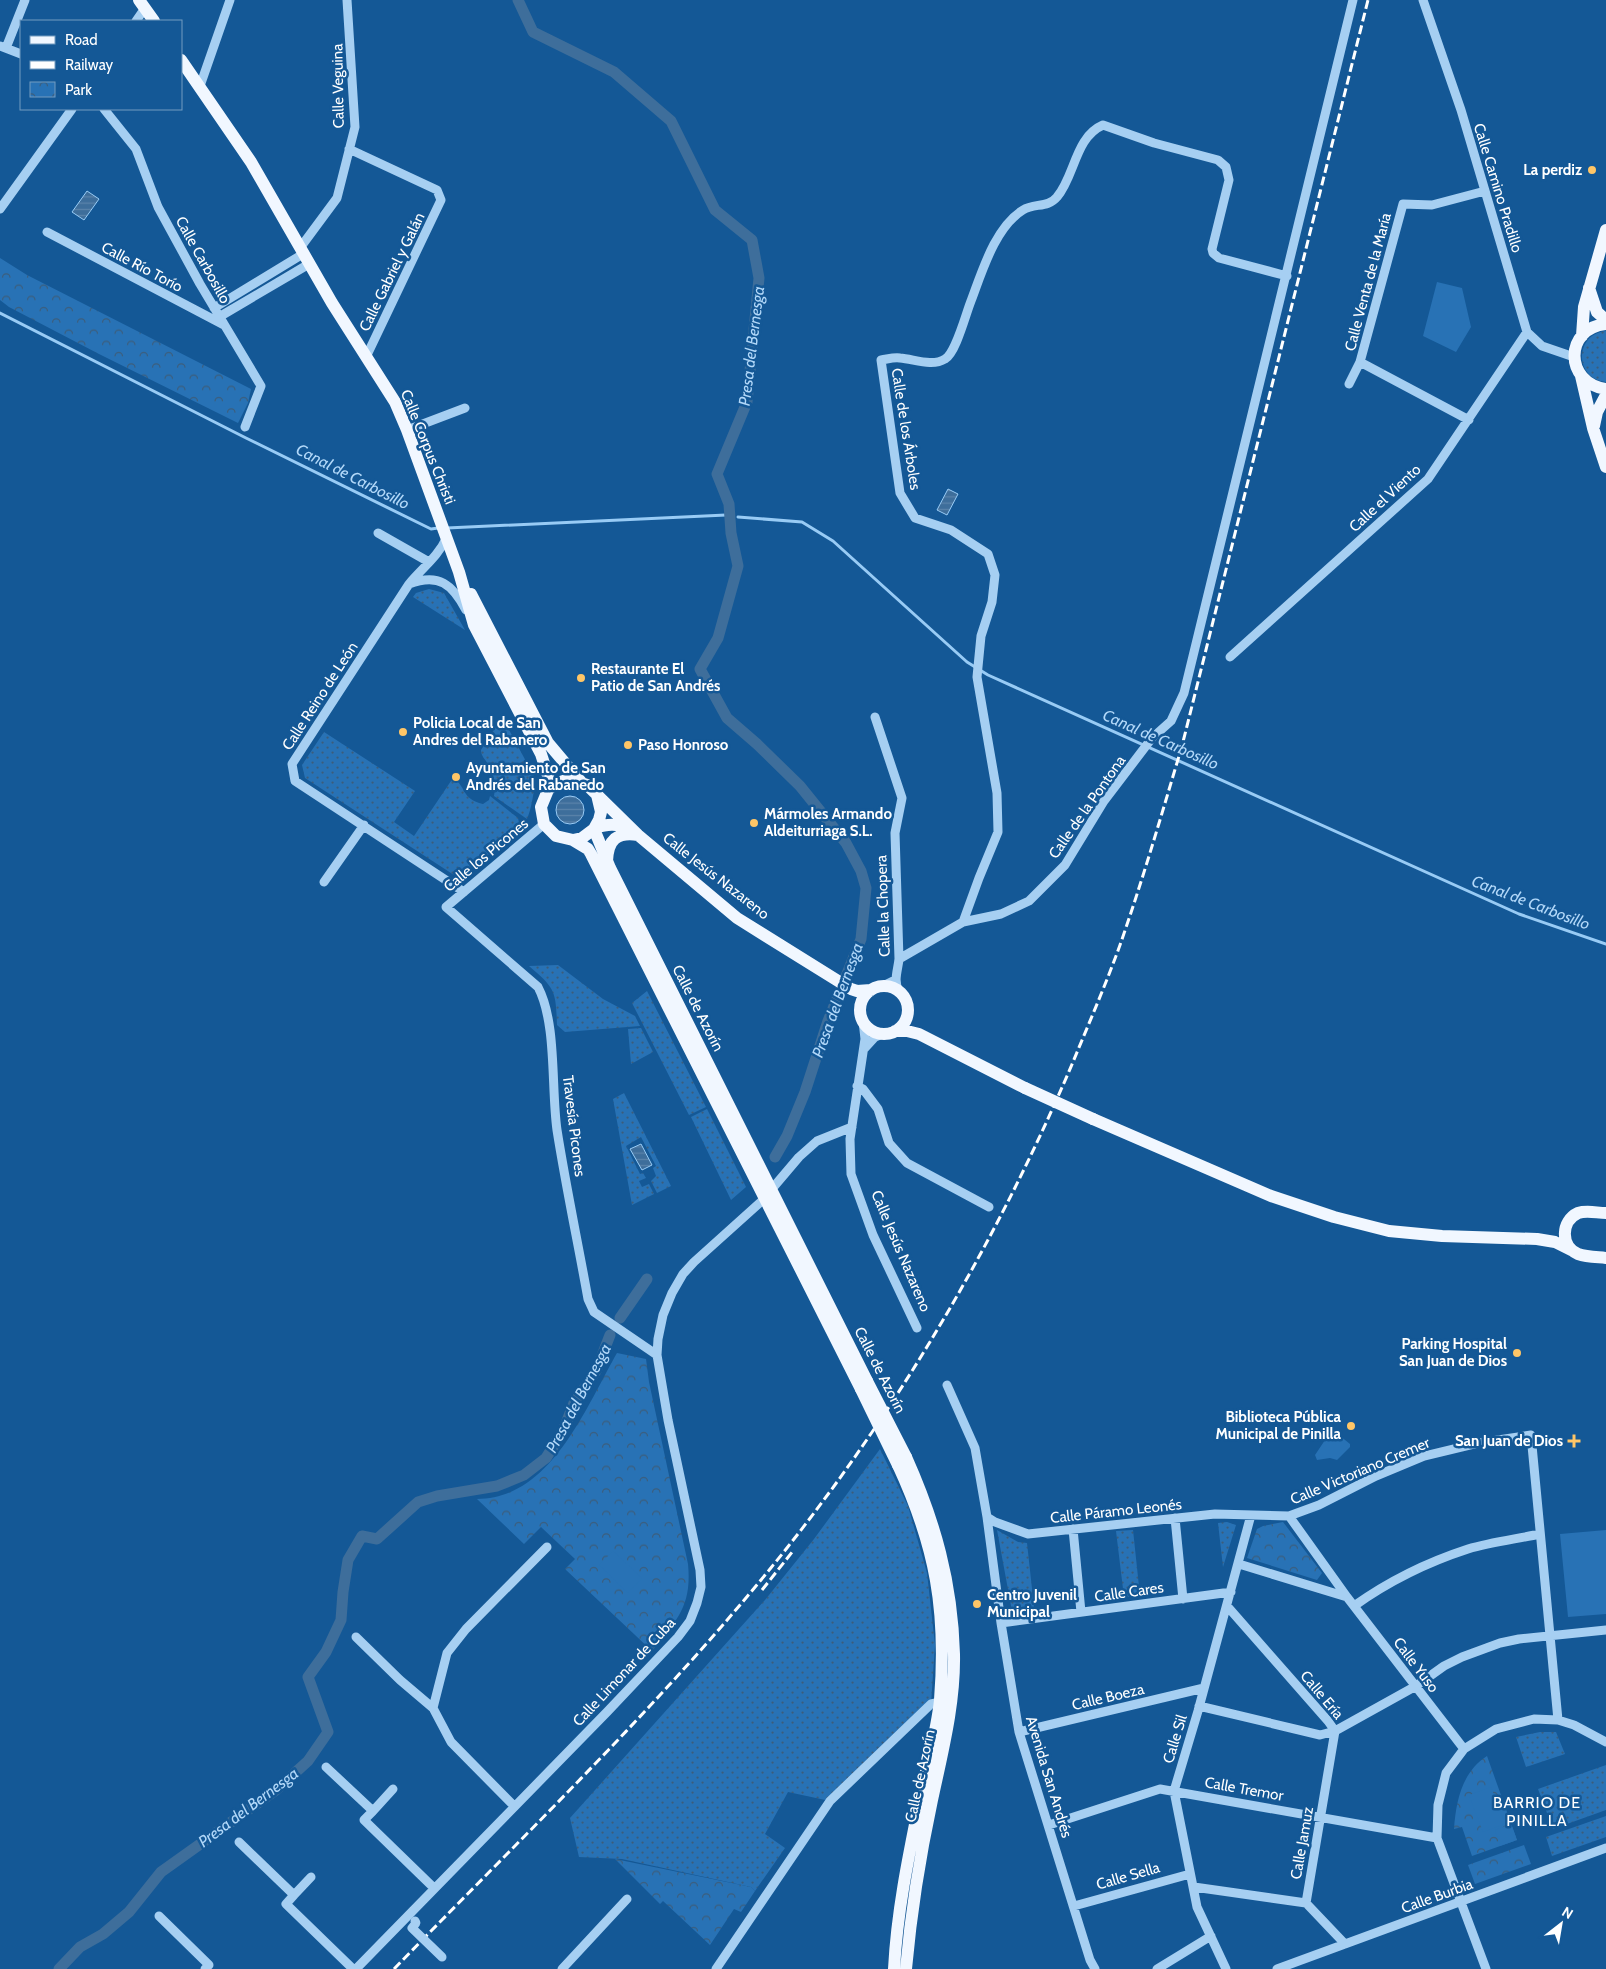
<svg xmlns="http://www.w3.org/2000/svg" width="1606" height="1969" viewBox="0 0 1606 1969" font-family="Cabin,sans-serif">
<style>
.grass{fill:url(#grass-dots)}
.park{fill:url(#park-crowns)}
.garden{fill:#2872b5}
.water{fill:url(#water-rules);stroke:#98cbf5}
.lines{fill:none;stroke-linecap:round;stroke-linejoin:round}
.stream{stroke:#98cbf5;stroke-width:3}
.canal{stroke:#3e6e9b;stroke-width:11}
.minor{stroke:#a6cff2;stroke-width:9}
.major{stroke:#f1f7ff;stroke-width:12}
.rail{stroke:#fff;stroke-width:3;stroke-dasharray:9 4;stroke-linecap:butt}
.minor-bridge{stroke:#a6cff2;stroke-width:9}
.major-bridge{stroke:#f1f7ff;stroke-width:12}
.poi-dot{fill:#ffc667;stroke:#145896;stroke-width:2}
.labels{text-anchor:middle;stroke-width:5;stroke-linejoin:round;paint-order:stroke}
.street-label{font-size:15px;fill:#fff;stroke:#145896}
.poi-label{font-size:15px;font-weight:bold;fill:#fff;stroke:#145896;text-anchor:start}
.water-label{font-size:16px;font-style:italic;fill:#b2d8f9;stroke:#145896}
.neighbourhood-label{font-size:16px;letter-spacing:1px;fill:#fff;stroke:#145896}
</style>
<defs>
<pattern id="grass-dots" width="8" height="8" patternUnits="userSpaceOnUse" patternTransform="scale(1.25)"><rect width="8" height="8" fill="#2872b5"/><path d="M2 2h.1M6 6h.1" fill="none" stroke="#3c5d7b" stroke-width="1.8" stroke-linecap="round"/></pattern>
<pattern id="park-crowns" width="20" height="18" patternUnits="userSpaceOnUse" patternTransform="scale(1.25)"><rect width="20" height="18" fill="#2872b5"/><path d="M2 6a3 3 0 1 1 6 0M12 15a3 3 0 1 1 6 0" fill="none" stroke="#3c5d7b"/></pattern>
<pattern id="water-rules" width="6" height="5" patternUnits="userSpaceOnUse" patternTransform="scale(1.25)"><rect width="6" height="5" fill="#3e6e9b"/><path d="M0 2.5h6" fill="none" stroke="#5b84aa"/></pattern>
</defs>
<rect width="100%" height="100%" fill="#145896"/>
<path class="grass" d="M1606,331V382C1574,379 1574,334 1606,331Z
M429,589L444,593L465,630L413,597L416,593Z
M502,717L535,778C535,788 531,811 527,819L494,796C496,786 493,773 488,764C485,759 481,756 481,750Z
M324,732L415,791L394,822L414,836L453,778C467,787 461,799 483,804L489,800L490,796L518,818L519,823L515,834L463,875L459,877L454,875L305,778L302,765Z
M558,965L603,999L635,1016L640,1026L565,1032L557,1025C556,991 555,988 529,966Z
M647,991L706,1107L689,1115L632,1003Z
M641,1028L653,1052L631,1064L628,1029Z
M624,1093L671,1186L657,1193L651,1181L656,1176L653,1168L656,1166L641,1137L626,1146L640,1174L643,1173L646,1178L639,1181L642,1187L649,1184L654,1194L632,1205L613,1099Z
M707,1109L746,1187L731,1200L691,1117Z
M880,1449L908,1506L927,1573L935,1645L931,1704L830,1801L788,1792L765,1834L785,1848L755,1891L751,1887L622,1859L579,1857L570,1818L765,1600L814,1539Z
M1227,1522L1236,1525L1223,1567L1218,1523Z
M997,1530L1018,1542L1027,1543L1034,1607L1012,1611Z
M1133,1530L1140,1596L1124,1597L1116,1531Z
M1540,1732H1556L1565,1754L1526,1767L1516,1737Z
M1606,1765V1810L1553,1829L1538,1789Z
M1606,1816V1837L1552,1856L1546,1837Z"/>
<path class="park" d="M0,258L27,275L251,389L248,403L238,423L99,354L9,307L0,300Z
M617,1353L646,1359L649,1382L688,1564C692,1606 677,1620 652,1651L565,1569L575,1559L541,1527L524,1544L477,1499C551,1499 586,1407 617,1353Z
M1283,1522L1322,1573L1317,1580L1247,1558L1257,1529L1263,1526Z
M1487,1756L1517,1840L1472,1856L1462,1827L1454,1829C1456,1801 1462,1772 1487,1756Z
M1524,1845L1531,1864L1475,1884L1468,1865Z
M615,1859L751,1887L755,1891L741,1912L734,1909L710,1945L663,1901L660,1904Z"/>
<path class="garden" d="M1437,282L1462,288L1471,327L1456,352L1423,336Z
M1331,1431H1334L1350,1444V1447L1337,1460L1330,1458L1317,1460L1315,1455Z
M1606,1530V1614L1568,1617L1560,1534Z
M613,1551L642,1578L628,1593L599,1565Z
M1491,1787L1505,1824L1483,1832L1469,1795Z
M1511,1824L1517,1840L1500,1846L1495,1830Z"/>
<path class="water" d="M87,191L99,199L84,220L72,212Z
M948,489L958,494L947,515L937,510Z
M556 810a14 14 0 1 1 28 0a14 14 0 1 1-28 0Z
M641,1144L652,1165L642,1170L630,1149Z"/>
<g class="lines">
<path class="stream" d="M0,313L246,438L431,529L438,528
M738,517L802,522L833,541L967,662L988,675L1519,914L1606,944
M447,528L726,515"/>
<path class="canal" d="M518,0L533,32L614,72L671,121L715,210L752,240L759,278L747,402L717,474L729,504L731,533L738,566L718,638L700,669L727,718L757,744L800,786L846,843L861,871L866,888L861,939L828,1021L805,1092L787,1136L775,1157
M620,1318L647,1279
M59,1969L80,1947L103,1934L129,1912L161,1872L276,1790L308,1761L328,1732L308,1677L326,1652L341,1620L343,1592L348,1560L362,1536L377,1539L418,1502L437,1496L497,1486L524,1475L546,1458L563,1431L574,1403L596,1371L610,1335"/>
<path class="minor" d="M1423,0L1461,110L1527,332L1542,346L1574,357
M136,21L145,8
M0,46L21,54
M6,48L25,0
M200,86L230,0
M104,109L136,149L158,207L200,284L261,386L245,427
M349,149L437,190L441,200L367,355
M0,209L72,109
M47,232L224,325
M300,248L337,198L355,127L347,0
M214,308L303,254
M219,317L309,264
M1360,362L1469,420
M1349,384L1360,362L1403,204L1432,205L1485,191
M407,430L465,408
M378,533L429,562
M447,537C438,557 422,568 409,584L292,764L295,781L464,892
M409,584C439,573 452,584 466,610
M1230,657L1428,479L1527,332
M875,717L902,798L895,833L899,959C898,970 893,981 899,991
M544,824L446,907L538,987C557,1023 551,1088 557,1130C566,1187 578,1243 588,1299L594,1312L657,1355
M324,882L364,825
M963,922L979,878L998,832L997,793L977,677L981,636L992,602L995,575L988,554L951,530L915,518L900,493L881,360C888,359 894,357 900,358C914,359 932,367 945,359C956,353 966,313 971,301C982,272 995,227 1023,210C1034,203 1048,208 1057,197C1075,176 1075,137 1103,125L1154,143L1218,160L1226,167L1229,180L1212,249L1213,253L1219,258L1287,276
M899,959L963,922L1001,914L1029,901L1065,865L1104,801L1152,738L1171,721L1184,693L1353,0
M883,986L895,980
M863,1021L865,1039L850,1139L851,1174L873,1235L917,1328
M864,1049L875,1037L885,1033
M857,1086L863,1089L878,1109L889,1143L907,1163L989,1207
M771,1190L799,1157L817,1141L852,1127
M947,1385L975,1448L987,1517L1001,1623L1019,1732L1090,1960L1095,1969
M1289,1516L1347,1597L1464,1749
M987,1517L995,1522L1028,1534L1215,1514L1289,1516L1319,1505L1376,1476L1424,1456L1478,1443L1531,1435L1558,1720
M1175,1518L1183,1599
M1073,1529L1081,1612
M1239,1564L1347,1597
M1227,1606L1328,1721L1335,1731
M1354,1606C1389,1581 1428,1562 1468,1549C1491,1542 1517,1539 1540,1534
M1001,1623L1231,1592
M356,1637L400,1680L433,1708L451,1742L514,1806
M1199,1706L1320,1735L1335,1731L1416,1686L1444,1666L1462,1657L1500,1643L1519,1639L1606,1630
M433,1708L447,1653L466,1629L547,1547
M1335,1731L1306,1903L1345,1944
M1019,1732L1204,1688
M326,1767L373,1811L364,1820L434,1888
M373,1811L393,1789
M1049,1825L1160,1789L1437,1838
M239,1842L294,1895L286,1904L353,1969
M1194,1887L1306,1903
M294,1895L311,1877
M1074,1906L1190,1874
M159,1916L209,1965L205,1969
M356,1969L607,1712L678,1637L690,1621L697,1603L701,1587L700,1570L668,1420L657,1355L658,1339L663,1315L672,1293L683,1274L694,1262L764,1199
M562,1969L627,1899
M716,1969L830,1801L931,1704L940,1702
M1157,1969L1211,1936
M1226,1969L1197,1907L1174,1791L1198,1711L1251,1515
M1277,1969L1606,1848
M1486,1969L1437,1838L1438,1805L1446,1773L1464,1749L1496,1729L1534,1719L1558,1720L1574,1725L1606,1742"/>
<path class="major" d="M139,0L154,21
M181,60L251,162L332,303L395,402L407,430L459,572L474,625L541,754L550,782L548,790
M1589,288L1597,312L1606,320
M1606,324C1564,328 1564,383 1606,389
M1582,336L1584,307L1606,230
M1581,376L1593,428L1606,467
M1594,426L1597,412L1606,395
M471,594L548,743L581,782
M597,795L601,812L599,820L594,829L582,838L573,840L556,836L544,824L541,807L548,790L555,784L563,781L572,780L587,785L638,835L737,918L851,989L857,991L871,990
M595,828C608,824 617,823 629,830
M594,829L610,868L867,1381
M573,840L588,849L591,854L861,1389
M607,861C608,839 617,832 638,835
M860 1010a24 24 0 1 1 48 0a24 24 0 1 1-48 0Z
M895,1031H907L919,1034L1025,1088
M1093,1119L1271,1196L1334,1217L1389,1231L1442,1236L1537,1239L1555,1242L1573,1251
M1606,1213C1597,1213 1587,1210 1578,1213C1561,1221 1560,1246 1578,1254C1587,1257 1597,1257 1606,1258
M894,1969C897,1909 910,1849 922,1790C928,1760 937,1730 940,1700C947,1611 936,1547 898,1465
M906,1969C911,1912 920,1856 932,1800C942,1753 955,1704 954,1654C952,1582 935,1522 906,1457"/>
<path class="rail" d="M762,1590L793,1551
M394,1969C521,1838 654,1711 770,1569C895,1416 996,1243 1073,1062C1089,1023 1106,984 1120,945C1143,879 1162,813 1182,746L1368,0"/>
<path class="minor-bridge" d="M415,1921L416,1923L412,1928L442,1957"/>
<path class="major-bridge" d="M1025,1088L1093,1119
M867,1381L906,1457
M861,1389L898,1465"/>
</g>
<g class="poi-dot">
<circle cx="1592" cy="170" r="5"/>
<circle cx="581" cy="678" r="5"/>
<circle cx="403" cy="732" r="5"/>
<circle cx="628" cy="745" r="5"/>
<circle cx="456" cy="777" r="5"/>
<circle cx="754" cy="823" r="5"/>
<circle cx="1517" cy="1353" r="5"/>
<circle cx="1351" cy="1426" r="5"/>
<path d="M1571.5 1433.5h5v5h5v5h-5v5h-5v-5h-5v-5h5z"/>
<circle cx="977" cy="1604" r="5"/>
</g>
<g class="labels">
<g class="street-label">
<text transform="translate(338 86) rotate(-91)" y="5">Calle Veguina</text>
<text transform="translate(1498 188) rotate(73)" y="5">Calle Camino Pradillo</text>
<text transform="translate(203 260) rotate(61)" y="5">Calle Carbosillo</text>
<text transform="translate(142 267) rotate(28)" y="5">Calle Río Torío</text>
<text transform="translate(392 272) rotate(-64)" y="5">Calle Gabriel y Galán</text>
<text transform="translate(1368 282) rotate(-75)" y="5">Calle Venta de la María</text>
<text transform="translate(906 429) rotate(81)" y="5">Calle de los Árboles</text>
<text transform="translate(428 447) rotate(68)" y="5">Calle Corpus Christi</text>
<text transform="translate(1385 498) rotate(-43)" y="5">Calle el Viento</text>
<text transform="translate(320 696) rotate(-57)" y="5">Calle Reino de León</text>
<text transform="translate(1087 807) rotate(-55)" y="5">Calle de la Pontona</text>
<text transform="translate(486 855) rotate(-40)" y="5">Calle los Picones</text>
<text transform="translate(716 876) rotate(38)" y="5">Calle Jesús Nazareno</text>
<text transform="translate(883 906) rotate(-92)" y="5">Calle la Chopera</text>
<text transform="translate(698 1008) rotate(63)" y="5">Calle de Azorín</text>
<text transform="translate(574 1126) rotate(83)" y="5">Travesía Picones</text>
<text transform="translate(901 1251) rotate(67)" y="5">Calle Jesús Nazareno</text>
<text transform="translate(880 1370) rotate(63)" y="5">Calle de Azorín</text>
<text transform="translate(1360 1471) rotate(-23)" y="5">Calle Victoriano Cremer</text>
<text transform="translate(1116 1511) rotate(-6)" y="5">Calle Páramo Leonés</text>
<text transform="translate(1129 1592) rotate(-8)" y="5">Calle Cares</text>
<text transform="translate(1416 1665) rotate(53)" y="5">Calle Yuso</text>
<text transform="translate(624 1672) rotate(-47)" y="5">Calle Limonar de Cuba</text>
<text transform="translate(1322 1695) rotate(50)" y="5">Calle Ería</text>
<text transform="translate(1108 1697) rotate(-13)" y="5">Calle Boeza</text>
<text transform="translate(1175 1739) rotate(-73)" y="5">Calle Sil</text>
<text transform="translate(920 1776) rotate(-78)" y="5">Calle de Azorín</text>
<text transform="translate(1049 1777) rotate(73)" y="5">Avenida San Andrés</text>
<text transform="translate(1244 1789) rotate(10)" y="5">Calle Tremor</text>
<text transform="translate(1302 1843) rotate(-80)" y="5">Calle Jamuz</text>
<text transform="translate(1128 1876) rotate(-16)" y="5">Calle Sella</text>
<text transform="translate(1437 1896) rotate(-20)" y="5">Calle Burbia</text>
</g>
<g class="poi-label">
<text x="1582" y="175" text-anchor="end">La perdiz</text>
<text x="591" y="674">Restaurante El<tspan x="591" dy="17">Patio de San Andrés</tspan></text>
<text x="413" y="728">Policia Local de San<tspan x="413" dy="17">Andres del Rabanero</tspan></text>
<text x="638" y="750">Paso Honroso</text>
<text x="466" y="773">Ayuntamiento de San<tspan x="466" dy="17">Andrés del Rabanedo</tspan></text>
<text x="764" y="819">Mármoles Armando<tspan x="764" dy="17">Aldeiturriaga S.L.</tspan></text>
<text x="1507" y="1349" text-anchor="end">Parking Hospital<tspan x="1507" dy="17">San Juan de Dios</tspan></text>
<text x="1341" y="1422" text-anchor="end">Biblioteca Pública<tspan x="1341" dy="17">Municipal de Pinilla</tspan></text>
<text x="1563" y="1446" text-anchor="end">San Juan de Dios</text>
<text x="987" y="1600">Centro Juvenil<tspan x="987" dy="17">Municipal</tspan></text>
</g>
<g class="water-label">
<text transform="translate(751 346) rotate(-83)" y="6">Presa del Bernesga</text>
<text transform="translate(353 476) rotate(27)" y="6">Canal de Carbosillo</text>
<text transform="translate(1161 739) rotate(24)" y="6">Canal de Carbosillo</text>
<text transform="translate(1531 902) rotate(21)" y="6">Canal de Carbosillo</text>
<text transform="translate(837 1000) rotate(-70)" y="6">Presa del Bernesga</text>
<text transform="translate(578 1398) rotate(-62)" y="6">Presa del Bernesga</text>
<text transform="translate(248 1807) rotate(-37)" y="6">Presa del Bernesga</text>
</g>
<g class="neighbourhood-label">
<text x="1537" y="1808">BARRIO DE<tspan x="1537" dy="18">PINILLA</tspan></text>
</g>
</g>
<rect x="20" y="20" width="162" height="90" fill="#145896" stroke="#729bc0"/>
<rect x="30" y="36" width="25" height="8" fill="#f1f7ff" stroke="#729bc0"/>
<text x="65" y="45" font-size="15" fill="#ffffff">Road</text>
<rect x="30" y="61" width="25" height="8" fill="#ffffff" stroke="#729bc0"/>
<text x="65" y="70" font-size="15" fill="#ffffff">Railway</text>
<rect x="30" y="82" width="25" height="15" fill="url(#park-crowns)" stroke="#729bc0"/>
<text x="65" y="95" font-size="15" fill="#ffffff">Park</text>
<g transform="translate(1561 1924) rotate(31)" stroke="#145896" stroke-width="4" paint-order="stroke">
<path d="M0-4L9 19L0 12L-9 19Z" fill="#ffffff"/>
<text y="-8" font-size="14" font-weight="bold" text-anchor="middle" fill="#ffffff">N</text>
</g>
</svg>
